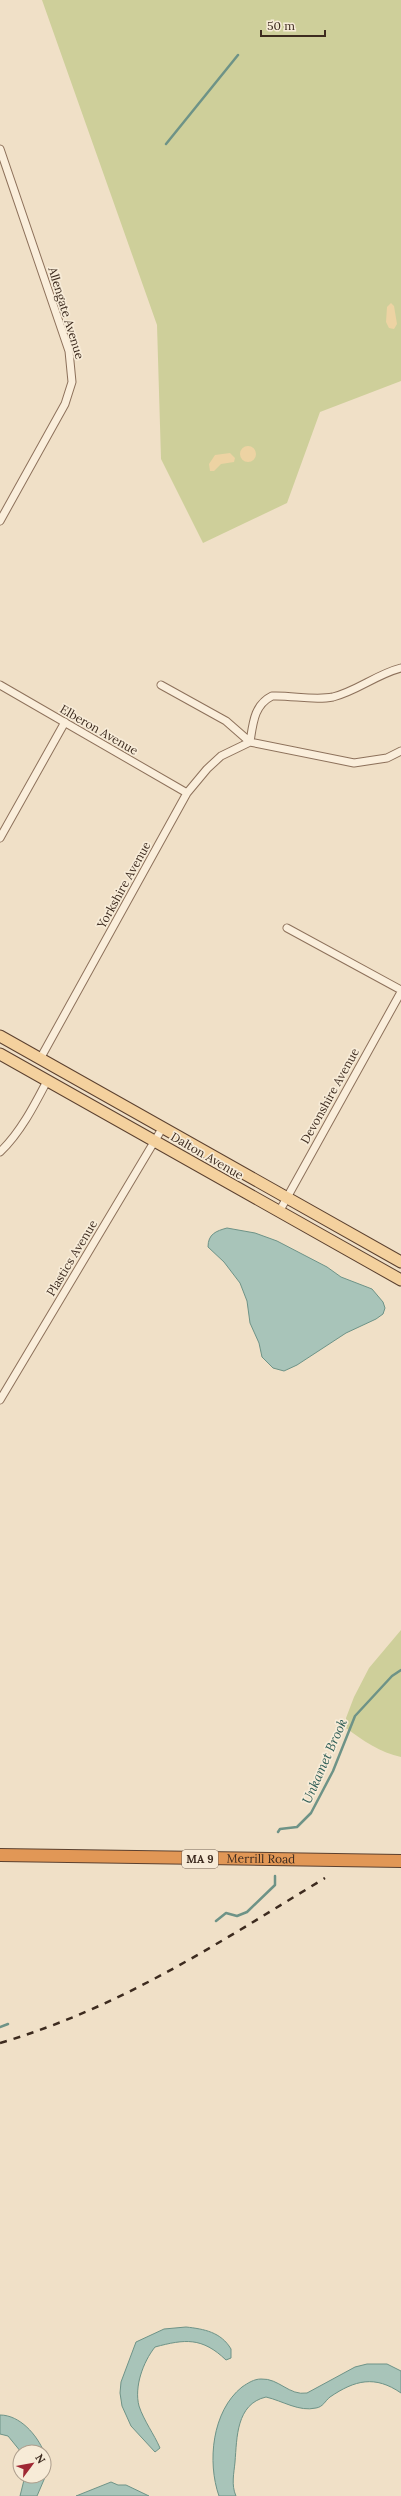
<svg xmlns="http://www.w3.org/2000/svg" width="401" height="2496" viewBox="0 0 401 2496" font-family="Lora,serif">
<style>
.green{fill:#cecf9a}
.sand{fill:#edd3a3}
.water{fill:#a8c4b9;stroke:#6e9387}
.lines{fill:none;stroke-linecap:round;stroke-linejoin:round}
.stream{stroke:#6e9387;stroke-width:2.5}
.street-casing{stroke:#8d715b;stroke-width:9}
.primary-casing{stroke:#5b402f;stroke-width:13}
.highway-casing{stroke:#5b402f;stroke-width:14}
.street{stroke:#faeedb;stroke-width:7}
.primary{stroke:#f4d19e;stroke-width:11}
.highway{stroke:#e19756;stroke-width:12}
.rail{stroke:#3d2b1f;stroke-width:2.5;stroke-dasharray:7 7;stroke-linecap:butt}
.labels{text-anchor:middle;stroke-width:3.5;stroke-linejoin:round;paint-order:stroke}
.shield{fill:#f7ebd7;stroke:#756556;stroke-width:1}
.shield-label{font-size:11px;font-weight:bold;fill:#3d2b1f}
.street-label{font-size:12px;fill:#3d2b1f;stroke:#f7ebd7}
.water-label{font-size:13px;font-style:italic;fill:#2e5d56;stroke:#f7ebd7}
</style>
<rect width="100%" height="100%" fill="#f0e0c7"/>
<path class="green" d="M42,0H401V381L320,412L287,503L203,543L161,459L157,325Z
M401,1630V1757C381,1753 362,1740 346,1728V1718L354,1697L369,1668Z"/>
<path class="sand" d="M391,303L394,306L397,324L394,329L389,328L386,322L387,307Z
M240 454a8 8 0 1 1 16 0a8 8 0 1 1-16 0Z
M230,453L235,458L234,462L221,464L214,471H210L209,464L215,455Z"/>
<path class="water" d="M227,1228L255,1233L277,1241L327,1267L341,1277L372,1289L383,1302L385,1308L383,1314L376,1319L346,1333L297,1365L284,1371L273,1368L262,1357L259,1343L250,1323L247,1301L240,1283L224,1262L208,1247C208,1234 216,1231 227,1228Z
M186,2327C204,2329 221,2332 231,2349V2358L226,2360C202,2337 185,2339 155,2347C143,2362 134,2387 139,2406C144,2421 154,2434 160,2448L155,2452L131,2426L122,2406L120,2393L121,2382L136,2342L164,2329Z
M367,2364H387L401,2371V2393C375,2375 355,2380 330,2397C325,2401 323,2407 316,2408C299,2412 283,2401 266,2397C236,2404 237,2438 235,2462C234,2473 231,2485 236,2496H219C207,2462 212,2411 242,2387C248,2383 254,2379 261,2379C279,2378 289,2396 307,2393L355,2367Z
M0,2415C20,2415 37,2435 44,2452H21L8,2436L0,2434Z
M44,2453L46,2475L37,2496H20L25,2476H44Z
M111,2482L118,2485H126L149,2496H76Z"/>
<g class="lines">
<path class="stream" d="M166,144L238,55
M278,1832L280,1829L297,1827L311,1813L333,1771L355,1716L392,1676L401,1670
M216,1921L226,1913L237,1916L247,1912L275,1885V1876
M0,2027L8,2024"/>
<defs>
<path id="street" d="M0,149L69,351L72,382L65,404L0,521
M0,685L187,793
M161,685L226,721L250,742
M250,742C253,723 254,705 272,696C292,695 313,701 333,697C357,691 377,674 401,668
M0,838L65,722
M287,928L401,990
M40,1059L187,793L207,769L221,756L250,742L354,763L387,758L401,751
M0,1152C20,1133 34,1106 47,1081
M279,1212L401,992
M0,1400L163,1127"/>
<path id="primary" d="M0,1036L401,1262
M0,1054L401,1280"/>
<g id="highway">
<path id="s1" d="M0,1855L401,1861"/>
</g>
</defs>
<use href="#street" class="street-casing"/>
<use href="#primary" class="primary-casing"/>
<use href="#highway" class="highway-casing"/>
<use href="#street" class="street"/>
<use href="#primary" class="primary"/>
<use href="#highway" class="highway"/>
<path class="rail" d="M0,2043C122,2007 218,1943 325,1878"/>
</g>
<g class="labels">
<rect class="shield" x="182" y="1850" width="36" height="18" rx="3"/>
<g class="shield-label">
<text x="200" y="1863">MA 9</text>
</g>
<g class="street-label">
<text transform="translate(66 313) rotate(73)" y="4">Allengate Avenue</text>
<text transform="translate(99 730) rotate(30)" y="4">Elberon Avenue</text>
<text transform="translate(124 885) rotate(-61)" y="4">Yorkshire Avenue</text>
<text transform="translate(330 1096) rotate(-61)" y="4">Devonshire Avenue</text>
<text transform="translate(207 1156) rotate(30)" y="4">Dalton Avenue</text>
<text transform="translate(72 1258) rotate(-59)" y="4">Plastics Avenue</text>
<text dy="4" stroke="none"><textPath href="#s1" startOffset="261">Merrill Road</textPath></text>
</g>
<g class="water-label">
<text transform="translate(324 1761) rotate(-66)" y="5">Unkamet Brook</text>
</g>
</g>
<g transform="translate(32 2464) rotate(58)"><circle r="19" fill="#f7ebd7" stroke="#ad9e8d"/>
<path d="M0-3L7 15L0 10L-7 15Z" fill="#9f2834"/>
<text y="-6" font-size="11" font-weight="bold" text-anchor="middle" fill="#3d2b1f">N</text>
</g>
<path d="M261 30v6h64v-6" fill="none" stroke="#3d2b1f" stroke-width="2"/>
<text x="267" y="30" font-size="12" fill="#3d2b1f" stroke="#f7ebd7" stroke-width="3" paint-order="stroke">50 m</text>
</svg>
